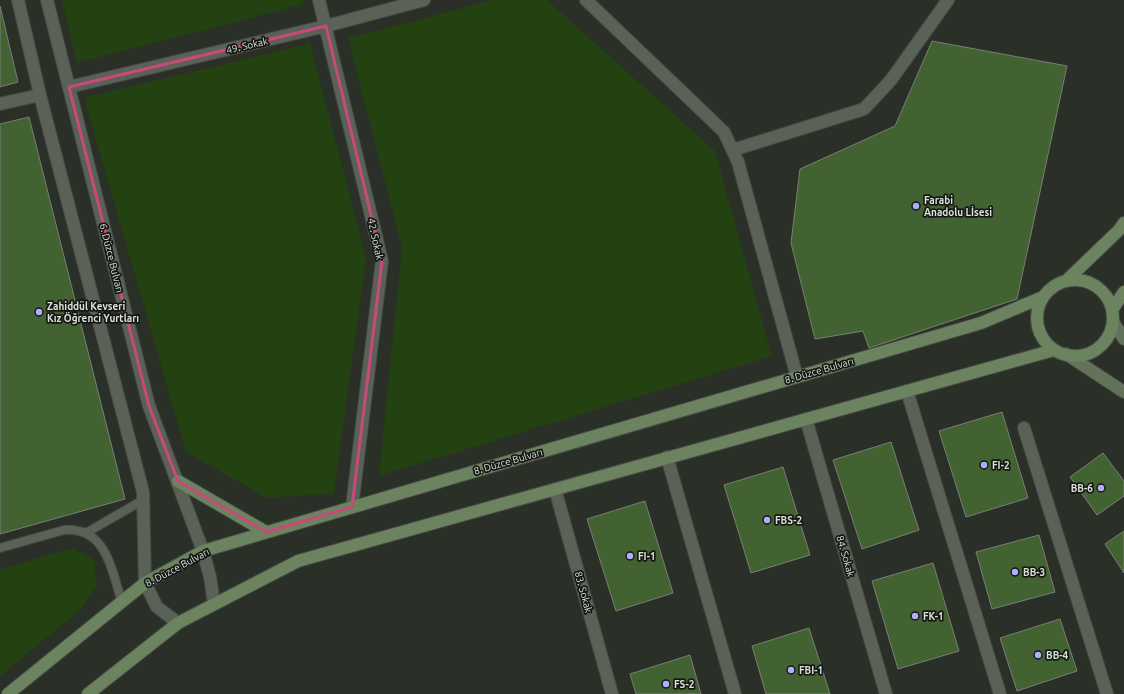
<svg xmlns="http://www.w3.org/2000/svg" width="1124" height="694" viewBox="0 0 1124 694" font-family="Ubuntu,sans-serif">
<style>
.green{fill:#244111}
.building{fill:#436232;stroke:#797f75}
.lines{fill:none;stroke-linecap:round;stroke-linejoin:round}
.service-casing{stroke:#474b45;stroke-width:10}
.minor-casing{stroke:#474b45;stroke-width:14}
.tertiary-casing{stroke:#474b45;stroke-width:14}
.secondary-casing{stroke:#474b45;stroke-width:14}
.primary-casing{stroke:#474b45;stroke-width:14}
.service{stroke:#5a6157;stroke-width:8}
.minor{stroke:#5a6157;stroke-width:12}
.tertiary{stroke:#5a6157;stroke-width:12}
.secondary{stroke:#63735b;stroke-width:12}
.primary{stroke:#6b845f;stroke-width:12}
.marked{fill:none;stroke:#c84a7b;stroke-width:3;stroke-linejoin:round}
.poi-dot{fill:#b0adfa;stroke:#141713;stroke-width:1.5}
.labels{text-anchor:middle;stroke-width:3.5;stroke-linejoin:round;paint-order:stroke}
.street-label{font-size:10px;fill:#dce0db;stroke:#141713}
.poi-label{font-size:10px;font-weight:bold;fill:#dce0db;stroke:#141713;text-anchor:start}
</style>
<rect width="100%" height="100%" fill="#2a2f27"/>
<path class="green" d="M62,0H303L304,4L77,63Z
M493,0H547L715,151L772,356L379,476L402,248L348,38Z
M310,43L366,258L334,493L267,498L186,452L84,98Z
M73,548L94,560L97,585L78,612L0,676V569Z"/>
<path class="building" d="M0,6L18,82L0,87Z
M932,41L1067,66L1017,299L869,348L863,331L815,339L791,243L800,169L895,126Z
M29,117L125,499L0,534V124Z
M1002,412L1028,498L966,517L939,431Z
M891,442L919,530L862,549L833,460Z
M1103,453L1124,481V496L1097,515L1070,477Z
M783,467L810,555L751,573L724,485Z
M645,501L673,593L616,611L587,519Z
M1124,531V573L1105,544Z
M1039,535L1055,592L992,609L976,552Z
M933,563L959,651L898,669L872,581Z
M1060,619L1077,671L1017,691L1000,638Z
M809,628L830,694H766L752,646Z
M690,655L701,694H636L630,674Z"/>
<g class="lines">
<defs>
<path id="service" d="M86,533L143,500
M0,548L64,530C107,527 111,570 122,602"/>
<path id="minor" d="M319,0L382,261L352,507
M586,0L724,132L738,162L797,377
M69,87L326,26L424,0
M0,104L40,95
M733,150L864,109L891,80L948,0
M907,391L1000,694
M806,419L886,694
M1024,428L1107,694
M667,457L735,694
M555,489L612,694"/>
<path id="tertiary" d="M18,0L40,95L143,492L145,583L157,607L178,623
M47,0L149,406L203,551L210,577L214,603"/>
<path id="secondary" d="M1113,322L1124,339
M1066,354L1124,392"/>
<path id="primary" d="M1067,280L1119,230L1124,223
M1037 318a38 38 0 1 1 76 0a38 38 0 1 1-76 0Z
M1112,310L1124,292
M178,481L266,532
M8,694L145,583L203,551L981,323L1043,297
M88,694L178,623L298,561L1054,350"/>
</defs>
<use href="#service" class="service-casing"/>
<use href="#minor" class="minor-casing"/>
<use href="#tertiary" class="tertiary-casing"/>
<use href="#secondary" class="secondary-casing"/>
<use href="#primary" class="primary-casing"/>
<use href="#service" class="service"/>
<use href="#minor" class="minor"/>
<use href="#tertiary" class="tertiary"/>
<use href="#secondary" class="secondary"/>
<use href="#primary" class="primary"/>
</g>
<path class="marked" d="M326,26L382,261L352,507L266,532L178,481L149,406L69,87Z"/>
<g class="poi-dot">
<circle cx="916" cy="206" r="4"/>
<circle cx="39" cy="312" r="4"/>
<circle cx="984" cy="465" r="4"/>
<circle cx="1101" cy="488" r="4"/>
<circle cx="767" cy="520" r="4"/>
<circle cx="630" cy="556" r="4"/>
<circle cx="1015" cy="572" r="4"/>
<circle cx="915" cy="616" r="4"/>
<circle cx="1038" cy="655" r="4"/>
<circle cx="791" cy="670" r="4"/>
<circle cx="666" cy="684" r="4"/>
</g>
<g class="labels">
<g class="street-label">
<text transform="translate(247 45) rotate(-13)" y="4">49. Sokak</text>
<text transform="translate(376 239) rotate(78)" y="4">42. Sokak</text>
<text transform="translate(112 258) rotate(76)" y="4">6. Düzce Bulvarı</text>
<text transform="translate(819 370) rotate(-16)" y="4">8. Düzce Bulvarı</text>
<text transform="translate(508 461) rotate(-16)" y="4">8. Düzce Bulvarı</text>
<text transform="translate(846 556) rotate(74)" y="4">84. Sokak</text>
<text transform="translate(177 567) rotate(-28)" y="4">8. Düzce Bulvarı</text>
<text transform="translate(584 592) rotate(75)" y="4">83. Sokak</text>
</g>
<g class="poi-label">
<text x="924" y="204">Farabi<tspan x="924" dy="12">Anadolu Lİsesi</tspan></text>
<text x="47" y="310">Zahiddül Kevseri<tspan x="47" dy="12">Kız Öğrenci Yurtları</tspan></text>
<text x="992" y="469">FI-2</text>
<text x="1093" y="492" text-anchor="end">BB-6</text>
<text x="775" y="524">FBS-2</text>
<text x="638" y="560">FI-1</text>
<text x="1023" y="576">BB-3</text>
<text x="923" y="620">FK-1</text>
<text x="1046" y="659">BB-4</text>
<text x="799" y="674">FBI-1</text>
<text x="674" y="688">FS-2</text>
</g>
</g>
</svg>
